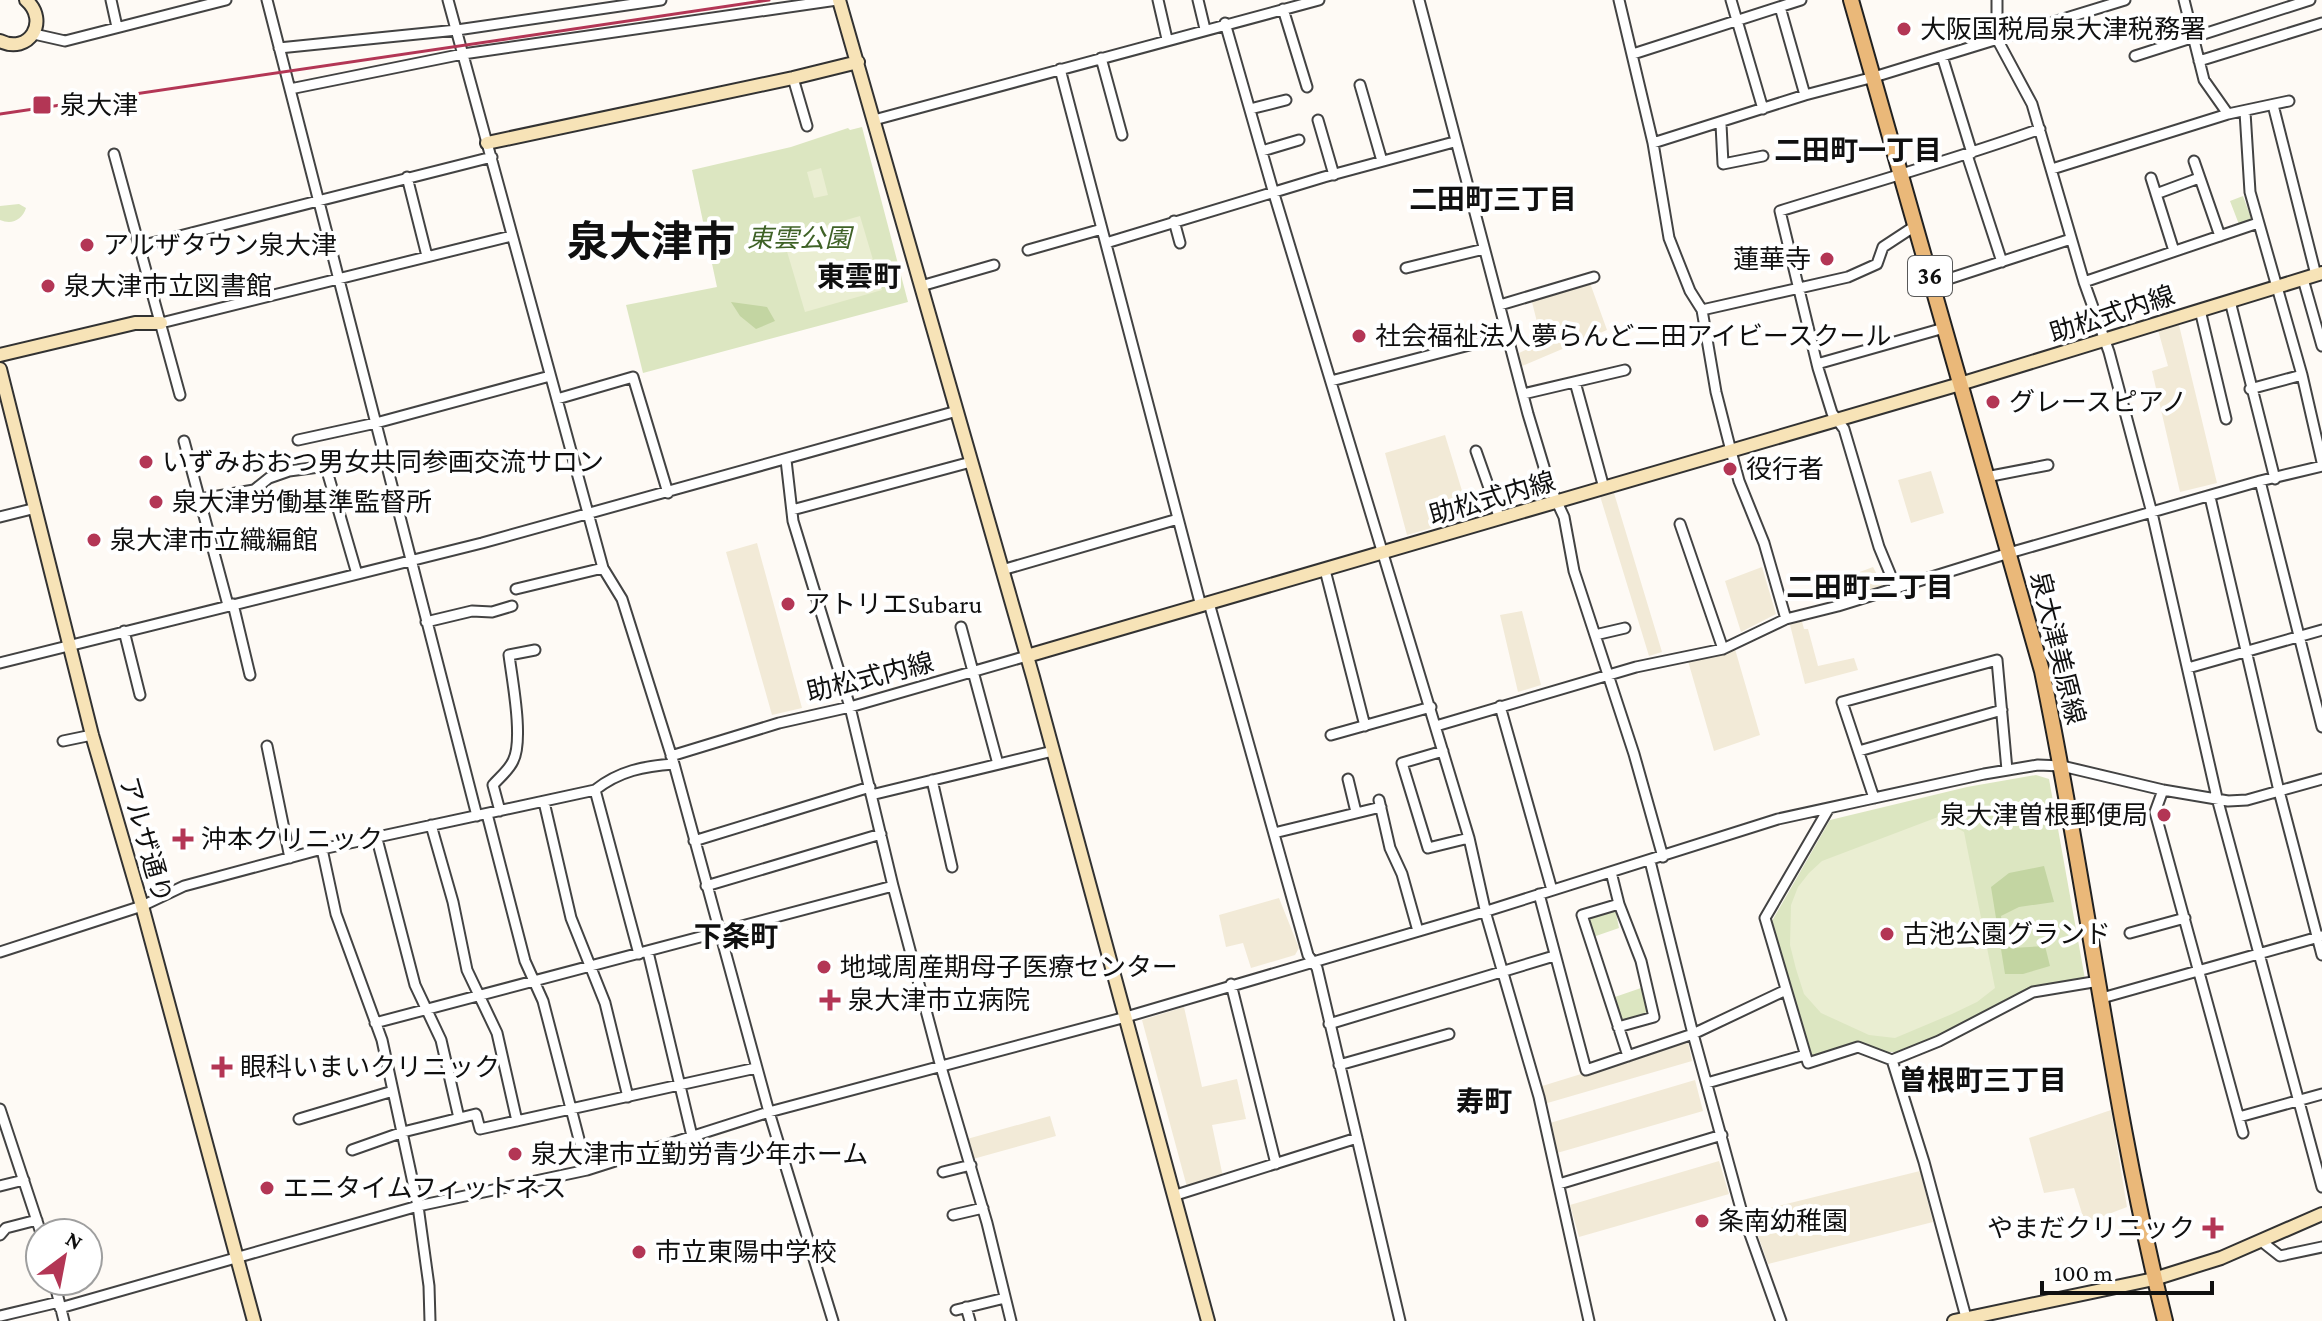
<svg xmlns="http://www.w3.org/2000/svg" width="2322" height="1321" viewBox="0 0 2322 1321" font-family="'Crimson Pro','Noto Sans JP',serif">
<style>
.farmland{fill:#f2ead7}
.green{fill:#dce6c1}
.forest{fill:#c3d5a2}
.pitch{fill:#eaeed2}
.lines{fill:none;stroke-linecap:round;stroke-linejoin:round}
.street-casing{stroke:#434343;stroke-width:13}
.secondary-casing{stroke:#323232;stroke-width:16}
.primary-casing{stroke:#212121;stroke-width:18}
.street{stroke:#fff;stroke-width:9}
.secondary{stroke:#f7e3b7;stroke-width:12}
.primary{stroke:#eab879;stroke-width:14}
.rail{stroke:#b33655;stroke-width:3}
.poi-dot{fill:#b33655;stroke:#fff;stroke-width:3}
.labels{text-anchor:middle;stroke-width:8;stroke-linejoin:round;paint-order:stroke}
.shield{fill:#fff;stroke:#585858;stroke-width:2}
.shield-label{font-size:24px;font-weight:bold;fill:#101010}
.poi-label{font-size:26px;fill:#101010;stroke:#fff;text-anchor:start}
.park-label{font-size:26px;font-style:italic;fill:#3f6227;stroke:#fff}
.street-label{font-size:26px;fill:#101010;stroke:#fff}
.neighbourhood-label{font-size:28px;font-weight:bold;fill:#101010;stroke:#fff}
.town-label{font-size:42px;font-weight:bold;fill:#101010;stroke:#fff}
</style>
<rect width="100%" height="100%" fill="#fefaf5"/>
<path class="farmland" d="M1590,283L1607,330L1522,366L1519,353L1542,342L1532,302Z
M2179,325L2217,483L2180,492L2152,371L2168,366L2158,330Z
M1445,435L1470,517L1407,535L1385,453Z
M1931,471L1944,513L1911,523L1898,480Z
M1614,493L1662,652L1649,656L1600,496Z
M757,543L802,708L772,715L726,552Z
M1762,567L1776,614L1741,632L1725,581Z
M1873,567L1884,588L1863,593L1857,573Z
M1522,611L1541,685L1518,692L1500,615Z
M1801,618L1804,629H1808L1818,666L1854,658L1858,670L1805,684L1789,621Z
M1735,649L1760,735L1714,751L1688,661Z
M1279,898L1299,948L1295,955L1251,968L1243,943L1226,947L1219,915Z
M1184,1007L1202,1087L1237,1079L1246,1119L1212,1125L1223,1177L1187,1187L1142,1020Z
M1688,1041L1692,1061L1544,1104L1539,1087Z
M1695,1080L1703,1111L1557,1153L1550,1123Z
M2111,1110L2127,1207L2085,1223L2074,1188L2044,1193L2029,1138Z
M1050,1116L1056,1136L973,1159L967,1139Z
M1719,1161L1729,1194L1579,1237L1570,1205Z
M1920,1171L1933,1222L1768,1264L1750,1213Z"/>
<path class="green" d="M862,127L908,302L643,373L626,305L717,287L692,170L791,147L848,128L850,130Z
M2243,196L2253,223L2240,227L2230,201Z
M19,204L26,208C22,220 12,225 0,220V206Z
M2036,775L2049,779L2085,979L2031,988L1942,1034L1896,1052H1887L1859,1042L1813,1056L1810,1054L1772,921L1830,820L1967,787Z
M1615,908L1619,928L1593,937L1586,916Z
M1641,988L1648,1012L1618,1022L1612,998Z"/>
<path class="forest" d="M731,302L767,307L775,321L756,329L740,316Z
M2044,866L2054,902L2019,907L2001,916L2004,937L2012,948L2045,946L2050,966L2023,974H2005L1991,887L2009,873Z"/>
<path class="pitch" d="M821,168L828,195L814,198L807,172Z
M860,216L882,290L805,312L783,238Z
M1938,817L1964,832L1995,988L1977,1002L1952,1014L1895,1038L1869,1035L1821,1013L1804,994L1796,969L1790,945L1791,905L1798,887L1809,873L1822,861Z"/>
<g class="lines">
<defs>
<path id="street" d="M111,0L117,27
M267,0L477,816
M448,0L603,568L622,599L674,764L769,1112L833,1321
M1158,0L1167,39
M1198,0L1205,29
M1419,0L1528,414L1550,487L1564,517L1574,571L1634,754L1663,857
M1619,0L1653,143L1669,238L1690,291L1702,310L1716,392L1731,451L1739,481L1764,543L1786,619
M1731,0L1763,109
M1997,0V39L2032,104L2084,282L2109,352L2152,513L2217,798L2322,1187
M2184,0L2204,80L2228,114
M1780,7L1805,95
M1283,9L1307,87
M1225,23L1274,194L1469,838L1487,918L1539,1097L1589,1321
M34,34L65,41L226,0
M279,48L457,30L661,0
M1633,54L1801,0
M1942,56L1972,153
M2135,56L2310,0
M1101,58L1122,135
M2199,61L2322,23
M1060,69L1201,606
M793,78L807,126
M1360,85L1382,161
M290,89L463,54L837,0
M2273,105L2316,275
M1250,109L1286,100
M2245,112L2250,192L2302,375L2322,462
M874,120L1319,0
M1318,120L1334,175
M1721,124L1723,164L1763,156
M1653,143L1805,95L1874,77L2125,0
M1262,151L1299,140
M114,154L180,395
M1967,155L2002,262
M2194,161L2220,236
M2052,169L2228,114L2289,101
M407,177L427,256
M2151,178L2174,251
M2156,194L2199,178
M1174,221L1180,243
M1106,243L1324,177L1454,142
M140,246L492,157
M1028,250L1102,229
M1406,268L1484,249
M2303,279L2322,346
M2084,282L2258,223
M1933,284L2071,239
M921,286L994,265
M2230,301L2275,479
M1500,305L1594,277
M1702,310L1848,277L1877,264L1883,247L1915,226
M2200,310L2226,419
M161,323L511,236
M1817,364L1944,328
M1331,381L1508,335
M1575,382L1604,488
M2250,389L2302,375
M1523,394L1625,370
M557,399L633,377L668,493
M298,440L376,423L550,376
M184,441L228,605
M1476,451L1500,519
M1986,477L2048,465
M2260,481L2322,727
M2210,497L2279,791L2322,955
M200,499L254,490L269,478L289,471L319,467L327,471L357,574
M792,510L971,462
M0,517L36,508
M1680,524L1723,649
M1002,570L1178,519
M1325,570L1365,726
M1896,588L1879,547L1844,429L1832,413L1818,368L1780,211C1867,184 1954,160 2040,129
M516,589L603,568
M1209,603L1308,955L1317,968L1400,1321
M233,604L250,675
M426,622L472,611L492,612L512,606
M961,627L998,764
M124,631L140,695
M1595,635L1625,628
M0,663L482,543L957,411
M2188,668L2322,630
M1500,706L1552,890
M1436,726L1636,667L1723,649L1786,619L1838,606L2009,553L2260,481L2322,466
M1331,735L1431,707
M63,741L92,735
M267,746L290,858
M1443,751L1402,763L1428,848L1469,838
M1859,751L2002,710
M671,756L779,723L850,707L1027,656
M1348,779L1356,812
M932,780L952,867
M595,790L639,954
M2163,790L2155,812L2243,1133
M871,795L1053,751
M1874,798L1842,702L1997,660L2007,770
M1379,800L1390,848L1402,874L1418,931
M544,802L571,918L605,1003L628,1097
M1829,808L1765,918L1808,1063L1858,1047L1892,1060
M500,811L493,785C499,778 509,770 513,761C524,740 512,679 509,655L535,650
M487,814L525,961L543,1001L587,1170
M431,825L453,902L467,970L497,1033L517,1121
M1274,833L1381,807
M377,839L415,985L441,1040L459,1118
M694,841L870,787
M322,849L336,914L382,1040L418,1206L429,1286L430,1321
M1650,861L1693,1034L1741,1209L1781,1321
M1611,872L1619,904L1582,915L1628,1056
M706,886L881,834
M893,886L941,1067L987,1223L1011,1321
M1539,894L1586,1070L1693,1034L1786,990
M2130,933L2185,918
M0,952L142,906L184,886L322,849L595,790C619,771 644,766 674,764
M648,952L692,1136
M1231,984L1276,1164
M2102,998L2322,936
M375,1023L893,886L850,707L793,521L786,460
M1329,1024L1554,956
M1618,1027L1654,1017L1641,961L1619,904
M1339,1065L1449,1034
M1707,1083L1805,1055
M0,1109L41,1233
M2239,1117L2322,1094
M299,1119L393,1091
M352,1150L403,1132L476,1114L480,1129L756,1068
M943,1172L971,1165
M1559,1184L1722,1135
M0,1186L24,1180
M1176,1195L1357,1138
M953,1215L983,1208
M0,1235L6,1228L37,1220
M2261,1241L2280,1256L2322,1247
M54,1281L64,1321
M966,1307L970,1321
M60,1308L418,1206L587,1170L769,1112L1126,1017L1487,911L1778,819L1984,774L2038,765L2062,766L2163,790L2228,801L2247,800L2322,779
M956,1310L1005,1298
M0,1316L59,1302
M1967,1321L1924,1162L1892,1060L1939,1041L2033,992L2099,981"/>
<path id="secondary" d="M839,0L1033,677L1208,1321
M0,41C29,55 50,21 26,0
M487,143L793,78L858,62
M0,355L135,323H161
M0,369L92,735L142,906L254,1321
M1027,656L1960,384L2322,273
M1954,1321L2154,1279L2221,1258L2322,1214"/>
<path id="primary" d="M1851,0L2042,671C2087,887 2112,1107 2165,1321"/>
</defs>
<use href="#street" class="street-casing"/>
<use href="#secondary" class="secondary-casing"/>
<use href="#primary" class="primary-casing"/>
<use href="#street" class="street"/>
<use href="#secondary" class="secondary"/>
<use href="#primary" class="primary"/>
<path class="rail" d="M0,114L769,0"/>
</g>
<g class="poi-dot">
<circle cx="1904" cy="29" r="8"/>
<rect x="32" y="95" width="20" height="20" rx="4"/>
<circle cx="87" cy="245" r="8"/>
<circle cx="1827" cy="259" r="8"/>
<circle cx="48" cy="286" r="8"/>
<circle cx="1359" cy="336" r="8"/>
<circle cx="1993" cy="402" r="8"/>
<circle cx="146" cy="462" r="8"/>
<circle cx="1730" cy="469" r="8"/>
<circle cx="156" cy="502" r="8"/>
<circle cx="94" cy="540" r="8"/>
<circle cx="788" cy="604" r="8"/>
<circle cx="2164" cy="815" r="8"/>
<path d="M179 827h8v8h8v8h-8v8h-8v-8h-8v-8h8z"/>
<circle cx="1887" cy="934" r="8"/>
<circle cx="824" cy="967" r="8"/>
<path d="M826 988h8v8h8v8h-8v8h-8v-8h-8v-8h8z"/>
<path d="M218 1055h8v8h8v8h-8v8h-8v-8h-8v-8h8z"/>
<circle cx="515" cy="1154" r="8"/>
<circle cx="267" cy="1188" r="8"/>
<circle cx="1702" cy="1221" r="8"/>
<path d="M2209 1216h8v8h8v8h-8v8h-8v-8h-8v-8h8z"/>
<circle cx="639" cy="1252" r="8"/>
</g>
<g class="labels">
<rect class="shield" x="1908" y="256" width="44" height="40" rx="6"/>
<g class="shield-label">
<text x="1930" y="284">36</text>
</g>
<g class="poi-label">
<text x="1920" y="38">大阪国税局泉大津税務署</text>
<text x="60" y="114">泉大津</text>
<text x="103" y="254">アルザタウン泉大津</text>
<text x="1811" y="268" text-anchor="end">蓮華寺</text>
<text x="64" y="295">泉大津市立図書館</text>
<text x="1375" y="345">社会福祉法人夢らんど二田アイビースクール</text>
<text x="2009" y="411">グレースピアノ</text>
<text x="162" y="471">いずみおおつ男女共同参画交流サロン</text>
<text x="1746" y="478">役行者</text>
<text x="172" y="511">泉大津労働基準監督所</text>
<text x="110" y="549">泉大津市立織編館</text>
<text x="804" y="613">アトリエSubaru</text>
<text x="2148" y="824" text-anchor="end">泉大津曽根郵便局</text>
<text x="201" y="848">沖本クリニック</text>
<text x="1903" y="943">古池公園グランド</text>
<text x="840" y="976">地域周産期母子医療センター</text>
<text x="848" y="1009">泉大津市立病院</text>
<text x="240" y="1076">眼科いまいクリニック</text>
<text x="531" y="1163">泉大津市立勤労青少年ホーム</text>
<text x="283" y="1197">エニタイムフィットネス</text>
<text x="1718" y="1230">条南幼稚園</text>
<text x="2195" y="1237" text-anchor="end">やまだクリニック</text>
<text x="655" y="1261">市立東陽中学校</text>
</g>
<g class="park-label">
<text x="799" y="247">東雲公園</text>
</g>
<g class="street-label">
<text transform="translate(2112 314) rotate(-18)" y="9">助松式内線</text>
<text transform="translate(1492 498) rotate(-16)" y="9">助松式内線</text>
<text transform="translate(2058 648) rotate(76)" y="9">泉大津美原線</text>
<text transform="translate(870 677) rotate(-14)" y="9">助松式内線</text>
<text transform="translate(146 840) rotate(74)" y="9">アルザ通り</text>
</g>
<g class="neighbourhood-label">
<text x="1858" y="160">二田町一丁目</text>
<text x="1493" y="209">二田町三丁目</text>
<text x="859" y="286">東雲町</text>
<text x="1870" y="597">二田町二丁目</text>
<text x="736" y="946">下条町</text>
<text x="1983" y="1090">曽根町三丁目</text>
<text x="1484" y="1111">寿町</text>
</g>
<g class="town-label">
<text x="651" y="256">泉大津市</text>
</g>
</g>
<g transform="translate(64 1257) rotate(32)"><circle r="38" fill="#ffffff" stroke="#9f9f9f" stroke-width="2"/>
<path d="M0-6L14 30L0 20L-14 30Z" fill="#b33655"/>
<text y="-12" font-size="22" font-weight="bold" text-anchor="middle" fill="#101010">N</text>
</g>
<path d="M2042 1281v12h170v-12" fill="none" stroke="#101010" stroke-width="4"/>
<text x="2054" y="1281" font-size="24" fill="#101010" stroke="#ffffff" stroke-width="6" paint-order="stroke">100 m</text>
</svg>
